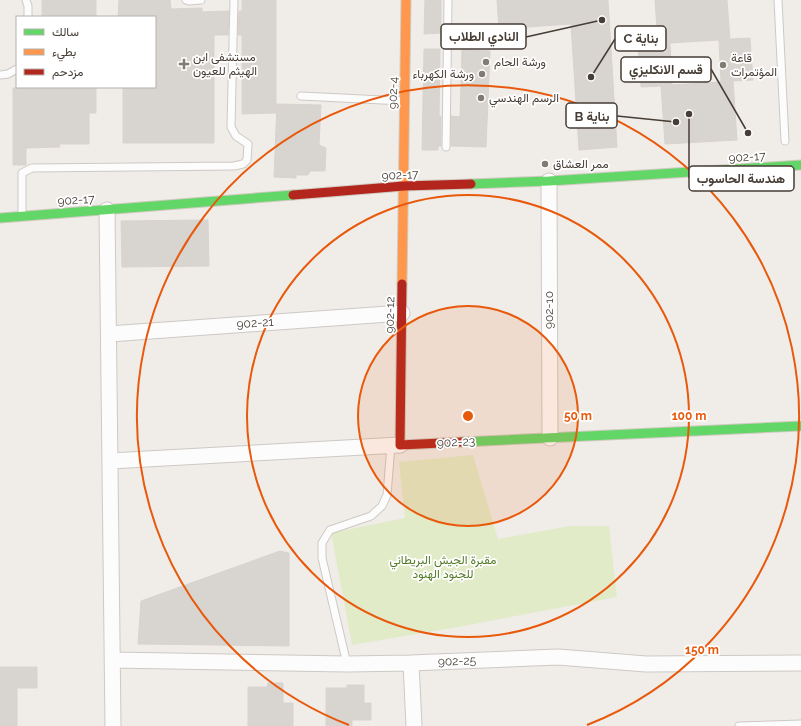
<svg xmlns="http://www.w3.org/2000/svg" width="801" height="726" viewBox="0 0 801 726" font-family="Raleway,Vazirmatn,sans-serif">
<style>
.green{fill:#e2ebc8}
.building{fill:#d8d4d0;stroke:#d8d3cf;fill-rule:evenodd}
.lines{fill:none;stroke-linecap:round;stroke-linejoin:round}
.lane-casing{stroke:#cdc9c5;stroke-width:9}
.street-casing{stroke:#cdc9c5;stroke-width:17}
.fast-casing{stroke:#d1cac1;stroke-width:11}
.slow-casing{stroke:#d1cac1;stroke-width:11}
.jam-casing{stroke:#d1cac1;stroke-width:11}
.lane{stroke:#fdfcfc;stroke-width:7}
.street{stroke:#fdfcfc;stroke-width:15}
.fast{stroke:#63d668;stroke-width:9}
.slow{stroke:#ff974d;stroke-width:9}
.jam{stroke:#b3261e;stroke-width:9}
.ring{fill:none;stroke:#e8590c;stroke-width:2}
.poi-dot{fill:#827b74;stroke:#fff;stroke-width:1.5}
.labels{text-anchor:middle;stroke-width:3.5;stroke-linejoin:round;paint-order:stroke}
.poi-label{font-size:12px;fill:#463d35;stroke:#fff;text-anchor:start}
.street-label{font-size:12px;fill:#463d35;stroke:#fff}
.park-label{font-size:12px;fill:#537927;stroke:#fff}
.centre{fill:#e8590c;stroke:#fff;stroke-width:2}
.ring-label{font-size:12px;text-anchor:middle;font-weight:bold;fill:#e8590c;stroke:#fff;stroke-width:3.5;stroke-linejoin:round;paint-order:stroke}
.leader{fill:none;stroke:#463d35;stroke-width:1.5}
.callout-dot{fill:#463d35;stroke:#fff;stroke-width:1.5}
.callout{fill:#fff;stroke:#463d35;stroke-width:1.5}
.callout-label{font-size:13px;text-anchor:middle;font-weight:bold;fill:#463d35}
</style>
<rect width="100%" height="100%" fill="#f0ede9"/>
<path class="green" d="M473,455L498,539L570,526H609L617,597L458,627L352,645L331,533L405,518L399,462Z"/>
<path class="building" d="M42,0H96V17H42Z
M119,0H170L171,9L202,8V12L229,11L228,35H214V143H123V87H155V17H118Z
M242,0H276V113L242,114V35H238L239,11H242Z
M425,0H441V33L424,34Z
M497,0H608L617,147L579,150L571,24L499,29Z
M655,0H727L730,39L750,38L753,80L733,81L737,140L665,144L661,86L641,87L638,45L658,43ZM719,40L721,82L672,85L670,43Z
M424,49H440L439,116H441V146H438V150H422Z
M462,50L490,51L486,147L451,146V116L460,117Z
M42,87H96V113H89V144H59L60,147L26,148V165H13V88Z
M277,104L321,105L319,145L326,148L325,171H310L308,175H296V178L274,177Z
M208,220L209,266L122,267L121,221Z
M280,551L289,553V646L138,644L141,601Z
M0,667H37V688H17V726H0Z
M268,683H283V703H293V726H248V687H267Z
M347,685H364V703H371V720H352V726H326V688H347Z"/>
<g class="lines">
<defs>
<path id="lane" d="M26,0L28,6V17
M186,0L189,1L201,0
M778,0L785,141
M0,75L8,74L17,69
M301,96L403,101
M446,147L448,0
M22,214V173L32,168L234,166L243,164L247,160L248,144L236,136L231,127L234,0
M347,664L322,558V543L330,530L371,516L382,506L387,495L391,445
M739,726L801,724"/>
<path id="street" d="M549,181L550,438
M107,210L113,726
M109,334L402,313
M110,461L400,445
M113,660L347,664L411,663L558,657L646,664L801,663
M411,663L414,726"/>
<path id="fast" d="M471,184L549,181L801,165
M0,218L293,195
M462,442L801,426"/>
<path id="slow" d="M402,284L406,0"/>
<path id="jam" d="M293,195L404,186L471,184
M402,284L400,445L462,442"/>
</defs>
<use href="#lane" class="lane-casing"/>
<use href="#street" class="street-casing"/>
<use href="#fast" class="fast-casing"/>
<use href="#slow" class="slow-casing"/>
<use href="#jam" class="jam-casing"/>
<use href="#lane" class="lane"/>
<use href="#street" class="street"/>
<use href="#fast" class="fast"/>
<use href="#slow" class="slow"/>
<use href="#jam" class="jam"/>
</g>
<circle cx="468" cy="416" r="110" fill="#e8590c" fill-opacity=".12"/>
<g class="ring">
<circle cx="468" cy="416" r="110"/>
<circle cx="468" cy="416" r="221"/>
<path d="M349 725A331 331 0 1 1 587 725"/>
</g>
<g class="poi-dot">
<circle cx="486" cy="62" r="4"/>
<path d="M182 58h4v4h4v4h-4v4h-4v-4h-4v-4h4z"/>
<circle cx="723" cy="65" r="4"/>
<circle cx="482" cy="74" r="4"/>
<circle cx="481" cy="98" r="4"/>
<circle cx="545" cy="164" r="4"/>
</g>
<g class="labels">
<g class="poi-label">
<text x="193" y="61">مستشفى ابن<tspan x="193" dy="14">الهيثم للعيون</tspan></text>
<text x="731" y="62">قاعة<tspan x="731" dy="14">المؤتمرات</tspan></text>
<text x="494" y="66">ورشة الحام</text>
<text x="474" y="78" text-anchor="end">ورشة الكهرباء</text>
<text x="489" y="102">الرسم الهندسي</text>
<text x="553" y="168">ممر العشاق</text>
</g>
<g class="street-label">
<text transform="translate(393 93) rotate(-89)" y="4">902-4</text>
<text transform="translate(747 157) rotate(-4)" y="4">902-17</text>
<text transform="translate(400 175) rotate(-3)" y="4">902-17</text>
<text transform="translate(76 200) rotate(-4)" y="4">902-17</text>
<text transform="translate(549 310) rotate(-90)" y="4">902-10</text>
<text transform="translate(390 315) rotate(-89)" y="4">902-12</text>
<text transform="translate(255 323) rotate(-4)" y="4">902-21</text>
<text transform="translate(456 442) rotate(-3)" y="4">902-23</text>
<text transform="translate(457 661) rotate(-2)" y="4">902-25</text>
</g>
<g class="park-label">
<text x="443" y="564">مقبرة الجيش البريطاني<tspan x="443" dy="14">للجنود الهنود</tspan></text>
</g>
</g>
<circle cx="468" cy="416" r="6" class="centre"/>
<g class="ring-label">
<text x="578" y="420">50 m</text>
<text x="689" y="420">100 m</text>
<text x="702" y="654">150 m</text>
</g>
<path class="leader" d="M602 20L526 37M591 77L615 39M748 133L711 69M676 122L617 116M689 114L689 178"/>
<g class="callout-dot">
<circle cx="602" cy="20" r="4"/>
<circle cx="591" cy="77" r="4"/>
<circle cx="748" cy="133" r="4"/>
<circle cx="676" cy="122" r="4"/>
<circle cx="689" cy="114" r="4"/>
</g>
<g class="callout">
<rect x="441" y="24" width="85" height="25" rx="4"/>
<rect x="615" y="26" width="51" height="25" rx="4"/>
<rect x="621" y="57" width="90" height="25" rx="4"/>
<rect x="566" y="103" width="51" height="25" rx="4"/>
<rect x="689" y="166" width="105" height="25" rx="4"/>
</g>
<g class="callout-label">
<text x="484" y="41">النادي الطلاب</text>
<text x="641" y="43">C بناية</text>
<text x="666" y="74">قسم الانكليزي</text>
<text x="592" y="121">B بناية</text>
<text x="741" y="183">هندسة الحاسوب</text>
</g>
<rect x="16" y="16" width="140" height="72" fill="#ffffff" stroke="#b5b1ae"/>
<rect x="24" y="29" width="20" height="6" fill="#63d668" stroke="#b5b1ae"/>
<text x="52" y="36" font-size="12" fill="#463d35">سالك</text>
<rect x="24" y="49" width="20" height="6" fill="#ff974d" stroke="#b5b1ae"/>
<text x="52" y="56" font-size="12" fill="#463d35">بطيء</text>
<rect x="24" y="69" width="20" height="6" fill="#b3261e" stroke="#b5b1ae"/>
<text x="52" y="76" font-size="12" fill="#463d35">مزدحم</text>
</svg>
